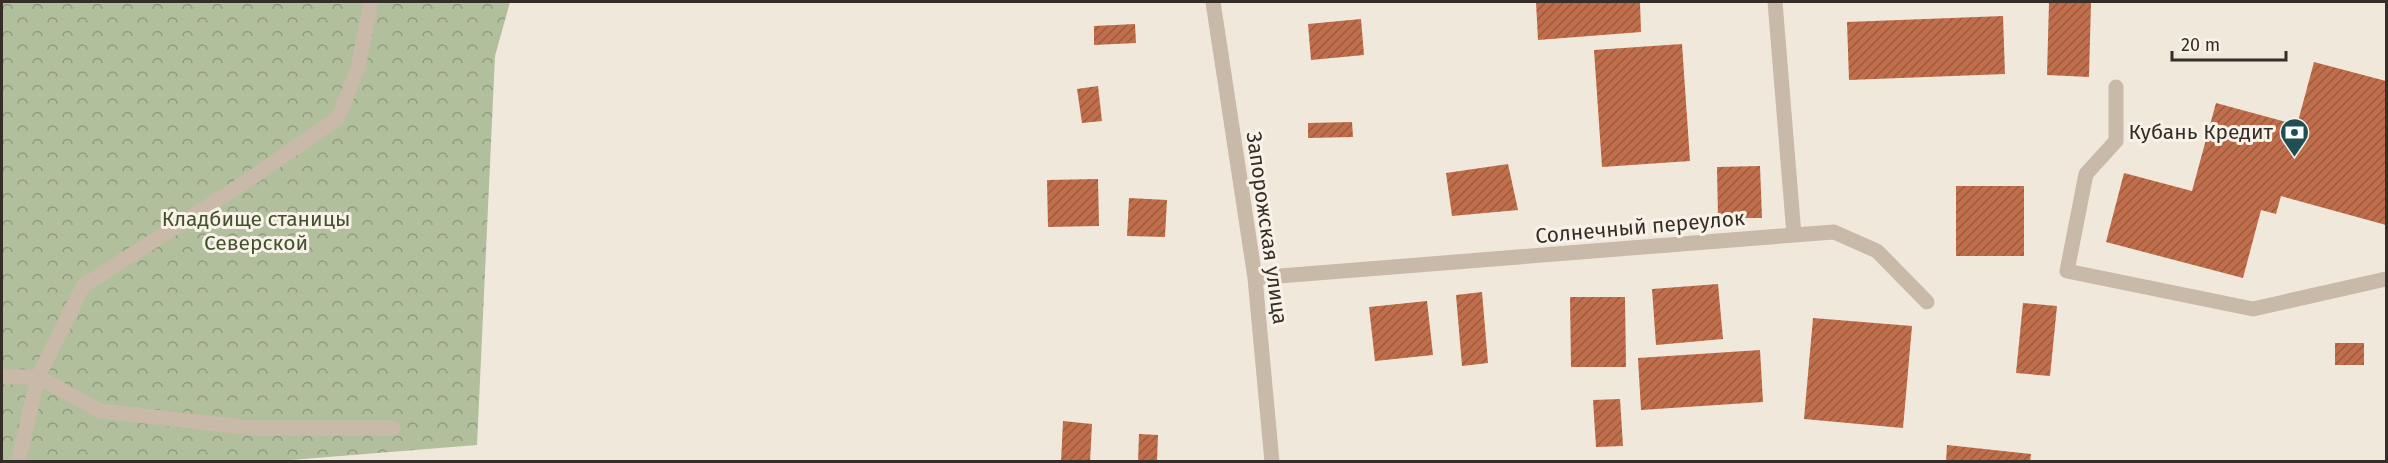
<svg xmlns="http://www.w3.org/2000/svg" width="2388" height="463" viewBox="0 0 2388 463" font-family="'Fira Sans',sans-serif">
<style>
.forest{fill:url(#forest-crowns)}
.building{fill:url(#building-hatch)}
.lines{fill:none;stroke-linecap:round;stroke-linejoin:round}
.minor{stroke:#c8b9a8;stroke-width:15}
.labels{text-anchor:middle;stroke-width:6;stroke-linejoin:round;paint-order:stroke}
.poi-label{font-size:21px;fill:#352d28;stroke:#f8f2e8;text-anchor:end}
.park-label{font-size:21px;fill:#43522d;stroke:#f8f2e8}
.street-label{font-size:21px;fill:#352d28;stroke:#f8f2e8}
</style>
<defs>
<pattern id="forest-crowns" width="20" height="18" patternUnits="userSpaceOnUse" patternTransform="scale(1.5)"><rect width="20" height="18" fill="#b1bf9d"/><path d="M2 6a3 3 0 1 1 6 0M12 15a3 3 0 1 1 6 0" fill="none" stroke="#919c80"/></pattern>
<pattern id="building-hatch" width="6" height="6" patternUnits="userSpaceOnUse" patternTransform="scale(1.5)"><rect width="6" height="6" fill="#c06e4b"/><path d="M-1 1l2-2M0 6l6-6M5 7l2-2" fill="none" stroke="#9d5b3e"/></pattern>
</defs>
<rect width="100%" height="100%" fill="#f1e8dc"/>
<path class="forest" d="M2,2H510L495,56L477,445L266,462L2,461Z"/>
<path class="building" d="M1536,2H1640L1641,32L1538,40Z
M2049,2H2091L2089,77L2047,75Z
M2003,16L2005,74L1849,80L1847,22Z
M1361,19L1364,55L1311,60L1308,24Z
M1135,24L1136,43L1094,45V26Z
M1682,44L1690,161L1602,167L1594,50Z
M2314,62L2386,81V225L2281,196L2276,214L2261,210L2243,278L2106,242L2124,173L2192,191L2216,103L2297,125Z
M1098,86L1102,121L1082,123L1077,89Z
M1352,122L1353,137L1308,138V123Z
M1508,164L1518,210L1452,216L1446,173Z
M1760,166L1762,218H1718L1717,167Z
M1098,179L1099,226L1048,227L1047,180Z
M1956,186H2024V256H1956Z
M1129,198L1167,200L1165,237L1127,236Z
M1718,284L1723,339L1656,345L1652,289Z
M1482,292L1488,363L1462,366L1456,295Z
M1570,297H1625L1626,367H1571Z
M1427,301L1433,355L1375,361L1369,307Z
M2023,303L2057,306L2050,376L2016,373Z
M1813,318L1912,326L1903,428L1804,419Z
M2335,343H2364V365H2335Z
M1760,350L1763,402L1641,410L1638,358Z
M1620,399L1623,446L1596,447L1593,400Z
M1063,421L1092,424L1090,462H1061Z
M1139,434L1158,435L1157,462H1138Z
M1947,445L2031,454L2030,462H1946Z"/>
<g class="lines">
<path class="minor" d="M1213,2L1255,278L1272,462
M2116,87V141L2086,174L2067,271L2253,309L2386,279
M1794,235L1834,232L1877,251L1927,302
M1255,278L1794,235L1775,2
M2,377H38L100,411L253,428H393
M18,462L38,377L83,286L247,181L338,118L358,68L371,2"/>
</g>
<defs>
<symbol id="bank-pin" viewBox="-11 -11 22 30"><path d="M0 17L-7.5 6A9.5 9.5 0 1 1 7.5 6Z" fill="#204e55" stroke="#f8f2e8"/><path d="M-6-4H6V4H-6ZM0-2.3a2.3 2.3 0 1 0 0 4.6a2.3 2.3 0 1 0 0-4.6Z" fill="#fff"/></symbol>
</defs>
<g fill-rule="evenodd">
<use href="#bank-pin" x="2278" y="116" width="33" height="45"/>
</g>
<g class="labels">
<g class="poi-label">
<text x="2273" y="139">Кубань Кредит</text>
</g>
<g class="park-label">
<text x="256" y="226">Кладбище станицы<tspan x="256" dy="24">Северской</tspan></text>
</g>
<g class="street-label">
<text transform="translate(1640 227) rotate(-5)" y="7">Солнечный переулок</text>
<text transform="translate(1267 228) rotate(82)" y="7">Запорожская улица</text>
</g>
</g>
<rect width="2388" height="463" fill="none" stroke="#352d28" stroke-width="6"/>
<path d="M2172 51v9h114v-9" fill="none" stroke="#352d28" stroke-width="3"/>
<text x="2181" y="51" font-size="18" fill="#352d28" stroke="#f8f2e8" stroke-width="4.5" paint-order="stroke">20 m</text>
</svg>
